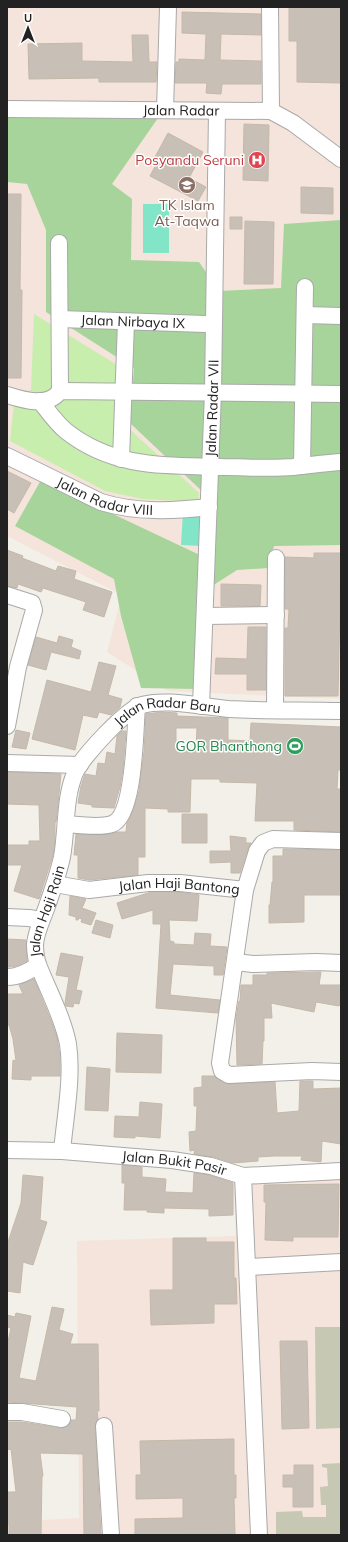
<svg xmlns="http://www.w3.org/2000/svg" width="348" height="1542" viewBox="0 0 348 1542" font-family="Mulish,sans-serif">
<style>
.military{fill:#f4e4db}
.construction{fill:#c6c8b3}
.grass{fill:#c7eeac}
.forest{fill:#a7d49b}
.pitch{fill:#83e5c7}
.building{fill:#c8c0b7;stroke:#c5b8a9;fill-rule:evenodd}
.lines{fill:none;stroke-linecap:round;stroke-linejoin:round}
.minor-casing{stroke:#a9a9a9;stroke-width:18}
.minor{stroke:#fff;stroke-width:16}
.labels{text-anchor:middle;stroke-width:3;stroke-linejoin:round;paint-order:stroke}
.street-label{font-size:14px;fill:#222;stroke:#fff}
.health-label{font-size:14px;fill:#be3a42;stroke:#fff;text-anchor:end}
.education-label{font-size:14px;fill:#785e54;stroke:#fff}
.leisure-label{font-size:14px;fill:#27864d;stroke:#fff;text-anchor:end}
</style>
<rect width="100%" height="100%" fill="#f2f0e8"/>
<path class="military" d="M7,7H341V699L168,691L107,652L122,595L7,536Z
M341,1169V1535H7V1522L79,1518L77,1241L236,1236L233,1175Z"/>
<path class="construction" d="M315,1327H341V1428L316,1429Z
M341,1463V1535H276V1512L302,1511L303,1517H326V1505H321L320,1487L328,1486L327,1468L322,1467V1464Z"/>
<path class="grass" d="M34,314L127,371L124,424L199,493L198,502L143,499L105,491L10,441L15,395L31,390Z"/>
<path class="forest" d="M7,115L158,118L112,184L132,199L131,260L199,262L219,291L281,288L284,224L341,220V545L274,546L268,568L237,570L198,595L197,689L141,688L121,616L114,579L15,526L41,480L204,557L206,495L130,423L134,368L46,312V230L27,184L7,182Z"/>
<path class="pitch" d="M143,204H169V253H143Z
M183,512L202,514L200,546L181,545Z"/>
<path class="building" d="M289,7H341V83L297,82V41H289Z
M182,12L261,14V35L221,34L220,60L261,61V84H222L221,94L206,93L207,83H175L176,62H179V59L205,60L206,34L182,33Z
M132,35H148L149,62H157L156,82H99V78L29,79L28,44L82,43V61L133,62Z
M244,124L269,125L268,181L243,180Z
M168,133L203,152L189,178L206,187L198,201L150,176L159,159L155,157Z
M301,187L333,188V214L301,213Z
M7,194H21L20,290H22L21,378H7Z
M230,217H242V229H230Z
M245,221L274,222L273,284H244Z
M7,471L31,483L14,513L7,509Z
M7,550L23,556L22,558L56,571L58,566L76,571L74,579L112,592L104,617L83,610L86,602L43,588L41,592L18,584L17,588L7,586Z
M314,553H341L338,696H285V628H288L289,609H285V557L314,558Z
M221,584L261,585L260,606H221Z
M248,627H266V690H247V674H215L216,658L247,659Z
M59,636L73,640L71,647L81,651L79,659L51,652L46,670L28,665L36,637L57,643Z
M99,662L116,666L108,695L122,699L120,707L111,715L99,712L97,718L83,715L75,750L32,739L47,680L91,692Z
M162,712L177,713V716L228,718V740L250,741L251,723L341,727V770H338L337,789H341V832L294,830V821H255L257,783L220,782V779H191L190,812H168V809L145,808V857H138V875L89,880L78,878V855H74L76,834L102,835L118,832H126L127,823L134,808L139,791L144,752L146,714ZM176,728H197L196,749H176Z
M16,730L30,733L26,749L12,747Z
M122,731H126L123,769L120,787L114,808L92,807V805L78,803L81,786L85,774L96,776L98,763L105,764L107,752L115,754L117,736Z
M7,772L61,774L56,822H55V841L53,855L39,899L14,891L22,865H7V845H29V841H40L39,805L7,804Z
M182,814H207V843H182Z
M230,836L246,838V843H251L248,848L240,873H231V862L210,863V851H231Z
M283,849L341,850V895H304V922L269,923V905H270L272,882H273V856H283Z
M151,892H179L199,895L197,921L169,920L170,941L174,942V944L194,945L195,933L211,934L210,946L227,947L223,975H214V966L173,964L170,995L220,1000L218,1013L156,1008L161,924H153V910L122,919L117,903Z
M70,896L86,899L82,908L96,913L91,925L81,922L82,919L79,918L78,920H76V917L69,915Z
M96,920L113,925L110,938L92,933Z
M7,939L26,940L27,961L17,966L7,967Z
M61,953L83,957L76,990L82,991L79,1004L74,1003L73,1007L66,1006L65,1003L69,977L56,975Z
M321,972L319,985H341V1001L339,1006L316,1002L314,1012L271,1003L272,1018H264V1041H263L262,1064L237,1065L236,1018L239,1001H240L241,985H253V975H267V973Z
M34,979L50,1018L57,1037L60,1057V1076H31V1080L12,1079L13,1060L16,1061L13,1039L9,1025H7V994H23L19,985Z
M117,1033L162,1035L161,1073L116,1072Z
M87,1067L110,1069L108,1111L85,1110Z
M202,1076H214L224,1083L229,1084L275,1082L277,1113L299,1111L300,1081H313V1089L341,1088V1144L322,1141L321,1162L301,1160L302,1156H274L258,1157V1161L233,1163L214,1157L194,1154L195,1150L190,1151L189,1132L196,1131L197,1106H194V1088L202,1087Z
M140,1102L162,1104L160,1138L135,1136V1138L114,1137L115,1116L139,1117Z
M122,1165L142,1167V1177L166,1179L165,1192L193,1193L194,1173L209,1175L233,1183V1215L209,1216V1209L164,1208V1213L147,1212V1210H124L125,1183H122Z
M23,1175L43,1177L40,1220L47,1222L33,1265L23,1262L20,1293L7,1291V1245L21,1203Z
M339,1184L338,1237H293V1241L265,1240L266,1202H264V1185Z
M173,1238H206V1242H234V1278H236L237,1304H214V1323L151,1325L150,1290H173Z
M52,1307L64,1309L59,1330L73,1334L70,1344H98L99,1411H97L98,1419L95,1427L101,1535H84L83,1454L40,1453L43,1476H42L41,1535H9V1524H7V1492H16L11,1449L7,1450V1422H22L61,1428L69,1425L71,1420H76L77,1407L7,1402V1346L11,1328L7,1327V1315L15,1317L16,1313L31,1316L19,1378L36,1381Z
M280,1341H307L309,1428L282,1429Z
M234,1439V1475H236V1498H234L235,1534L135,1535V1519L183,1518V1498L136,1499V1475H141L140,1441Z
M294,1465H313V1507H293V1487H283V1475H294Z"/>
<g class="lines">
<defs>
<g id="minor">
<path d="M270,7L271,111"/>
<path id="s1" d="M7,109L271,111L293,123L341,159"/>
<path d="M165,110L168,7"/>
<path d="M59,243L60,391"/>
<path d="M305,315L341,316"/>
<path id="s2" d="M60,319L205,324"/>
<path d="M7,395C23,400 48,408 60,391L341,394"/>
<path d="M40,401C48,411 56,423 66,431C114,469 165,465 223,467C246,467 270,469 293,467C309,465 325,463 341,462"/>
<path id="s3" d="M7,456L101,502C137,513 173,511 209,507"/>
<path d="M121,459L126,322"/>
<path d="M302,466L305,287"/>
<path d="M7,595L32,603L34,610L18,667L7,726"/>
<path d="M205,616L276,615"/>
<path id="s4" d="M201,706L213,392L217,111"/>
<path d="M275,709L276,558"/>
<path d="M7,763L80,765"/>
<path d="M66,824C78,825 101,828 112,824C135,816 135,729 137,706"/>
<path d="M341,841L273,839L263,843L257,851L245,890L220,1063L222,1071L229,1075L312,1071L341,1072"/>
<path id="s5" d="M55,884L89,890L148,883H180L245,890"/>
<path d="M7,917L29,918L41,920"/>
<path d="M235,962L253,964L316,962L341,963"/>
<path d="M7,977C19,977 28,972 38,965"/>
<path id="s6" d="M7,1150L62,1151L172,1160L211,1166L243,1176L341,1171"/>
<path id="s7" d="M62,1151C65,1118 73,1077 68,1044C63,1018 49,992 39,967C36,960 35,952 35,944C36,932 42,920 46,909C52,892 58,875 62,857C67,830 64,799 75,773C80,759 127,708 142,705C166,698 203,707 229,709C266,711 304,710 341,711"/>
<path d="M243,1176L259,1535"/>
<path d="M248,1267L341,1262"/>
<path d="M7,1412H22L62,1419"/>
<path d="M104,1426L111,1535"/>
</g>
</defs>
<use href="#minor" class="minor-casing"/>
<use href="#minor" class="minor"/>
</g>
<defs>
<symbol id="hospital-disc" viewBox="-11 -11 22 22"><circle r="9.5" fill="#e0444e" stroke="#fff"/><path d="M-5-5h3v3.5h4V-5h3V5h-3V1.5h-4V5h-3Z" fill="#fff"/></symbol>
<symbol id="school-disc" viewBox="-11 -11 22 22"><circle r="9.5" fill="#8d6e63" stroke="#fff"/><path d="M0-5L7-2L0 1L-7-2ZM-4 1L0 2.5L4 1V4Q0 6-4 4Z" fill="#fff"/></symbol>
<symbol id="stadium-disc" viewBox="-11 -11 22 22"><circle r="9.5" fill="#2e9e5b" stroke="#fff"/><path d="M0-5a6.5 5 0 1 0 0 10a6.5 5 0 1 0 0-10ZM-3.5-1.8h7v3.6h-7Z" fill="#fff"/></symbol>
</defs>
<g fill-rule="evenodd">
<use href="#hospital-disc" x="247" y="150" width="20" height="20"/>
<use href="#school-disc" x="177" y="175" width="20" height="20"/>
<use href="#stadium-disc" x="285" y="736" width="20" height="20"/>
</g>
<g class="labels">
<g class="street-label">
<text dy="5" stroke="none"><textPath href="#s1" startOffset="174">Jalan Radar</textPath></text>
<text dy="5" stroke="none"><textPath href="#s2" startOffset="73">Jalan Nirbaya IX</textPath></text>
<text dy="5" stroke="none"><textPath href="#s4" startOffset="298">Jalan Radar VII</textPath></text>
<text dy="5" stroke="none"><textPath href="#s3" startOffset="107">Jalan Radar VIII</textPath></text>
<text dy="5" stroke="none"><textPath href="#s7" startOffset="510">Jalan Radar Baru</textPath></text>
<text dy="5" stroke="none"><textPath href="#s5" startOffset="125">Jalan Haji Bantong</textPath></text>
<text dy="5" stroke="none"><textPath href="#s7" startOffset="248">Jalan Haji Rain</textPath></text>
<text dy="5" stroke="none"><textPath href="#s6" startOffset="168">Jalan Bukit Pasir</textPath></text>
</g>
<g class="health-label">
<text x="244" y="165">Posyandu Seruni</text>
</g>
<g class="education-label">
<text x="187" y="210">TK Islam<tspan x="187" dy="16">At-Taqwa</tspan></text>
</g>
<g class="leisure-label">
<text x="282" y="751">GOR Bhanthong</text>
</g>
</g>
<rect width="348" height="1542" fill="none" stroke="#222222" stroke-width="16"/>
<g transform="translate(28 28)" stroke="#ffffff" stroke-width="3" paint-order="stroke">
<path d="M0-3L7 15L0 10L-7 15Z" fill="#222222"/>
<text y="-6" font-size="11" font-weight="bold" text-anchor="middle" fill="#222222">U</text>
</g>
</svg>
